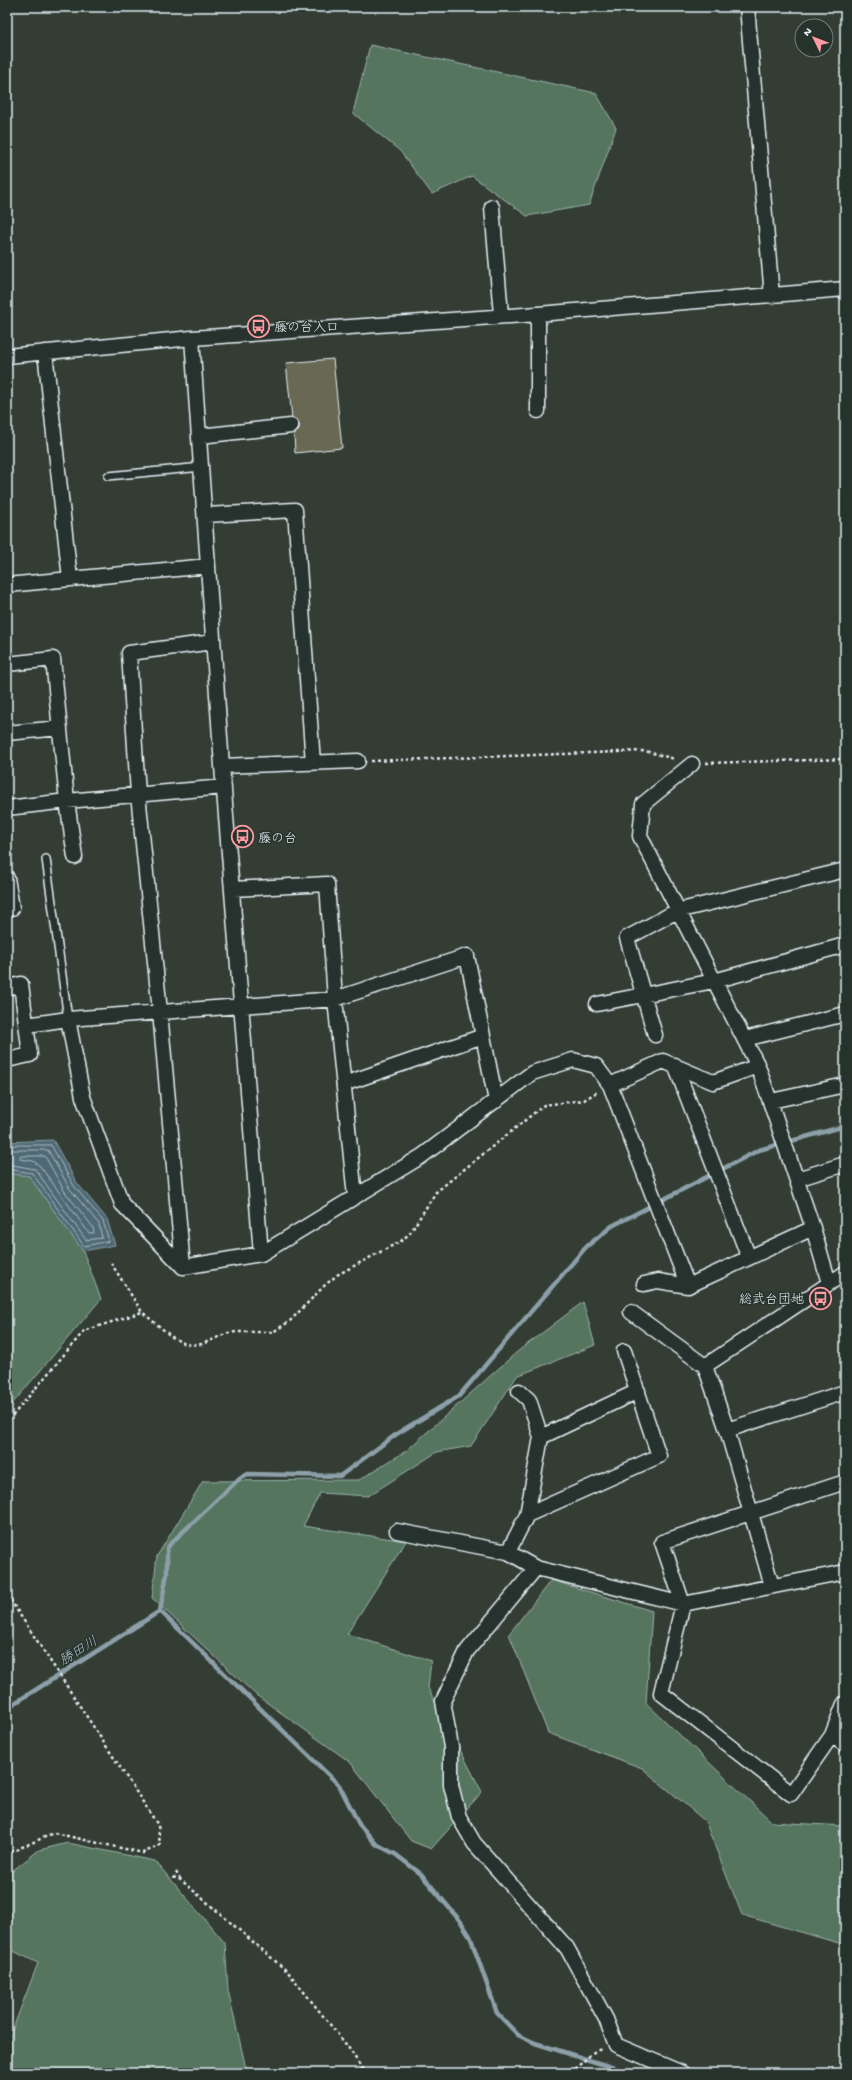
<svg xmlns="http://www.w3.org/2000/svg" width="852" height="2080" viewBox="0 0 852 2080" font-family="'Gochi Hand','Klee One',sans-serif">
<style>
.green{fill:#54755f;stroke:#9eb3ac}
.water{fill:#506a75;stroke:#8da0a9}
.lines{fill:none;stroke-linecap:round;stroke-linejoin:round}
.shore{stroke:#abbbc4;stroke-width:1}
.stream{stroke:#8da0a9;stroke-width:4.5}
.building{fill:#676752;stroke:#e8f1f8}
.lane-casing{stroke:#e8f1f8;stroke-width:10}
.street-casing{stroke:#e8f1f8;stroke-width:17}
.path{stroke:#e8f1f8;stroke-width:2.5;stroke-dasharray:3 3;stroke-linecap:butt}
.lane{stroke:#26332d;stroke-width:7}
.street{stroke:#26332d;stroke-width:14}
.labels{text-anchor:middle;stroke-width:3;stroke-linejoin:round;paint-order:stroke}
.poi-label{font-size:13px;fill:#e8f1f8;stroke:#26332d;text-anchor:start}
.water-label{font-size:14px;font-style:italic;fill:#abbbc4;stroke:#26332d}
</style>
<rect width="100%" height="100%" fill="#333d34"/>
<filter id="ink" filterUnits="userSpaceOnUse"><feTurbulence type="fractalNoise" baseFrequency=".025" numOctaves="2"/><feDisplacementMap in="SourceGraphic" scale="8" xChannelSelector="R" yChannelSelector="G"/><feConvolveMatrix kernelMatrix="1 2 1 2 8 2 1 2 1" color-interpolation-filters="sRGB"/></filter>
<g filter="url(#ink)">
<path class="green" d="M370,45L596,93L616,128L589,205L527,216L472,176L432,194L400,151L353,113Z
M7,1173L29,1176L83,1251L101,1299L7,1410Z
M583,1302L595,1345L517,1376L471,1446L437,1452L368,1496L320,1493L303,1526L406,1541L347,1634L431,1661L428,1688L482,1792L431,1849L411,1841L350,1762L256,1695L152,1598L157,1556L203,1481L359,1480L406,1451L517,1352Z
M551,1580L652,1611L646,1703L772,1822L845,1826V1964L842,1944L742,1915L705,1821L642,1768L548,1733L509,1634Z
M68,1843L155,1861L225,1943L228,1990L247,2073H7V2044L38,1963L7,1948V1875L39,1850Z"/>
<path class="water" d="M53,1140L77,1183L107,1219L115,1245L83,1251L29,1176L7,1173V1142Z"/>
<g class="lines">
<path class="shore" d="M7,1145H51L74,1186L103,1221L109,1241L84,1246L32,1173L7,1169
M7,1150H48L70,1189L99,1224L102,1238L86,1240L35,1169L7,1164
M21,1156H45L65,1192L93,1227L94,1233H89L40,1166L33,1161L20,1159Z"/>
<path class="stream" d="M160,1611L167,1573V1549L170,1544L241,1477L247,1474L340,1476L398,1433L459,1396L586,1247L612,1226L759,1150L845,1126
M160,1611L339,1785L359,1824L376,1844L395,1854L421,1874L461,1922L470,1936L497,2013L518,2035L535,2043L630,2073
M7,1708L160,1611"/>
</g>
<path class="building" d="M333,359L342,448L295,453L294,434L299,430V425L298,421L292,418L286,363Z"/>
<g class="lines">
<defs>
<path id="lane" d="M108,476L202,467
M46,859L68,1019"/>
<path id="street" d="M747,7L772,296
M492,207L501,315
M538,314V411
M192,338L222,766L261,1254
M45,352L70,579
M7,356L192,338L538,314L845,289
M200,436L291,426
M206,515L295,510L313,763
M7,585L208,566
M7,664L53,659L67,801L75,857
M7,733L60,728
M692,764L643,804L640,836L758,1066L813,1228L829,1283
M222,766L358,761
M7,808L67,801L224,787
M7,878L12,908
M233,889L327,884L335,999L355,1197
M7,988L21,984L30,1055L7,1060
M597,1004L714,981L845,945
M68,1019L83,1097L122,1204L183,1267
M27,1025L68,1019L335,999L467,956L496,1101
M655,1035L627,938L677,911L845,870
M745,1039L845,1014
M675,1065L749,1258
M344,1084L483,1036
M610,1085L663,1061L713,1082L758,1066
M771,1101L845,1085
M797,1179L845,1164
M183,1267L261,1254L422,1156L532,1073L573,1060L596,1066L610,1085L688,1286
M183,1267L160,1012L138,794L129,653L213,642
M644,1284L658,1281L688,1286L813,1228
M631,1312L705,1366L727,1430L772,1586
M705,1366L845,1273
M727,1430L845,1392
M541,1437L638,1391
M527,1515L659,1456L624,1351
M397,1531L508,1552L536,1568L683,1604L845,1572
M508,1552L527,1515L541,1437L529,1400L519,1391
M536,1568L467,1651L443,1701L451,1747V1785L459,1817L474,1843L567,1948L606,2019L616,2045L682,2073
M844,1704L832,1735L791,1794L661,1693L683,1604L662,1542L845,1482
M832,1735L845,1745"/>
</defs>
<use href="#lane" class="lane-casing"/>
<use href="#street" class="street-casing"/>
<path class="path" d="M371,761L645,751L675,759
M706,763L845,759
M111,1263L142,1312L172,1337L183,1343L191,1345L202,1344L228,1333L236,1332H273L290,1321L324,1286L337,1275L401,1241L410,1233L436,1192L544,1105L584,1100L597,1092
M7,1426L8,1421L84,1331L142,1312
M7,1595L158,1825L160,1845L143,1853L54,1833L11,1852L7,1855
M176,1872L181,1880
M173,1877L181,1880L288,1972L348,2047L365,2073
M570,2073L595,2051L602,2049"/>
<use href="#lane" class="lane"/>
<use href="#street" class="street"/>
</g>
</g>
<defs>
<symbol id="bus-ring" viewBox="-11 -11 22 22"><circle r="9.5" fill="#26332d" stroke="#ff9aa2" stroke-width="1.5"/><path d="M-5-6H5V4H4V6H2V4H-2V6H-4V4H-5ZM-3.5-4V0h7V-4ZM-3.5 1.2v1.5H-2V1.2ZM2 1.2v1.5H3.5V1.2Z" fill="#ff9aa2"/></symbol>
</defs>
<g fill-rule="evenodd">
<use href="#bus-ring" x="246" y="314" width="25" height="25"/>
<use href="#bus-ring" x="230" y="824" width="25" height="25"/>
<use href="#bus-ring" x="808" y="1286" width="25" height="25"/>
</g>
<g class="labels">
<g class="poi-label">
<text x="274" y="331">藤の台入口</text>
<text x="258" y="842">藤の台</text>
<text x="804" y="1303" text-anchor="end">総武台団地</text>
</g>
<g class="water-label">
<text transform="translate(78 1650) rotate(-32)" y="5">勝田川</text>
</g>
</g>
<rect width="852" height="2080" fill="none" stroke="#26332d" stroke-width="24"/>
<rect x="12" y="12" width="828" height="2056" fill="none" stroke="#e8f1f8" stroke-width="1.5" filter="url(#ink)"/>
<g transform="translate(814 38) rotate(313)"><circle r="19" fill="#26332d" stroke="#747f7e"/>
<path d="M0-3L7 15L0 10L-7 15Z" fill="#ff9aa2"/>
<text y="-6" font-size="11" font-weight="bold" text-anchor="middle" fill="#e8f1f8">N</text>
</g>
</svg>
